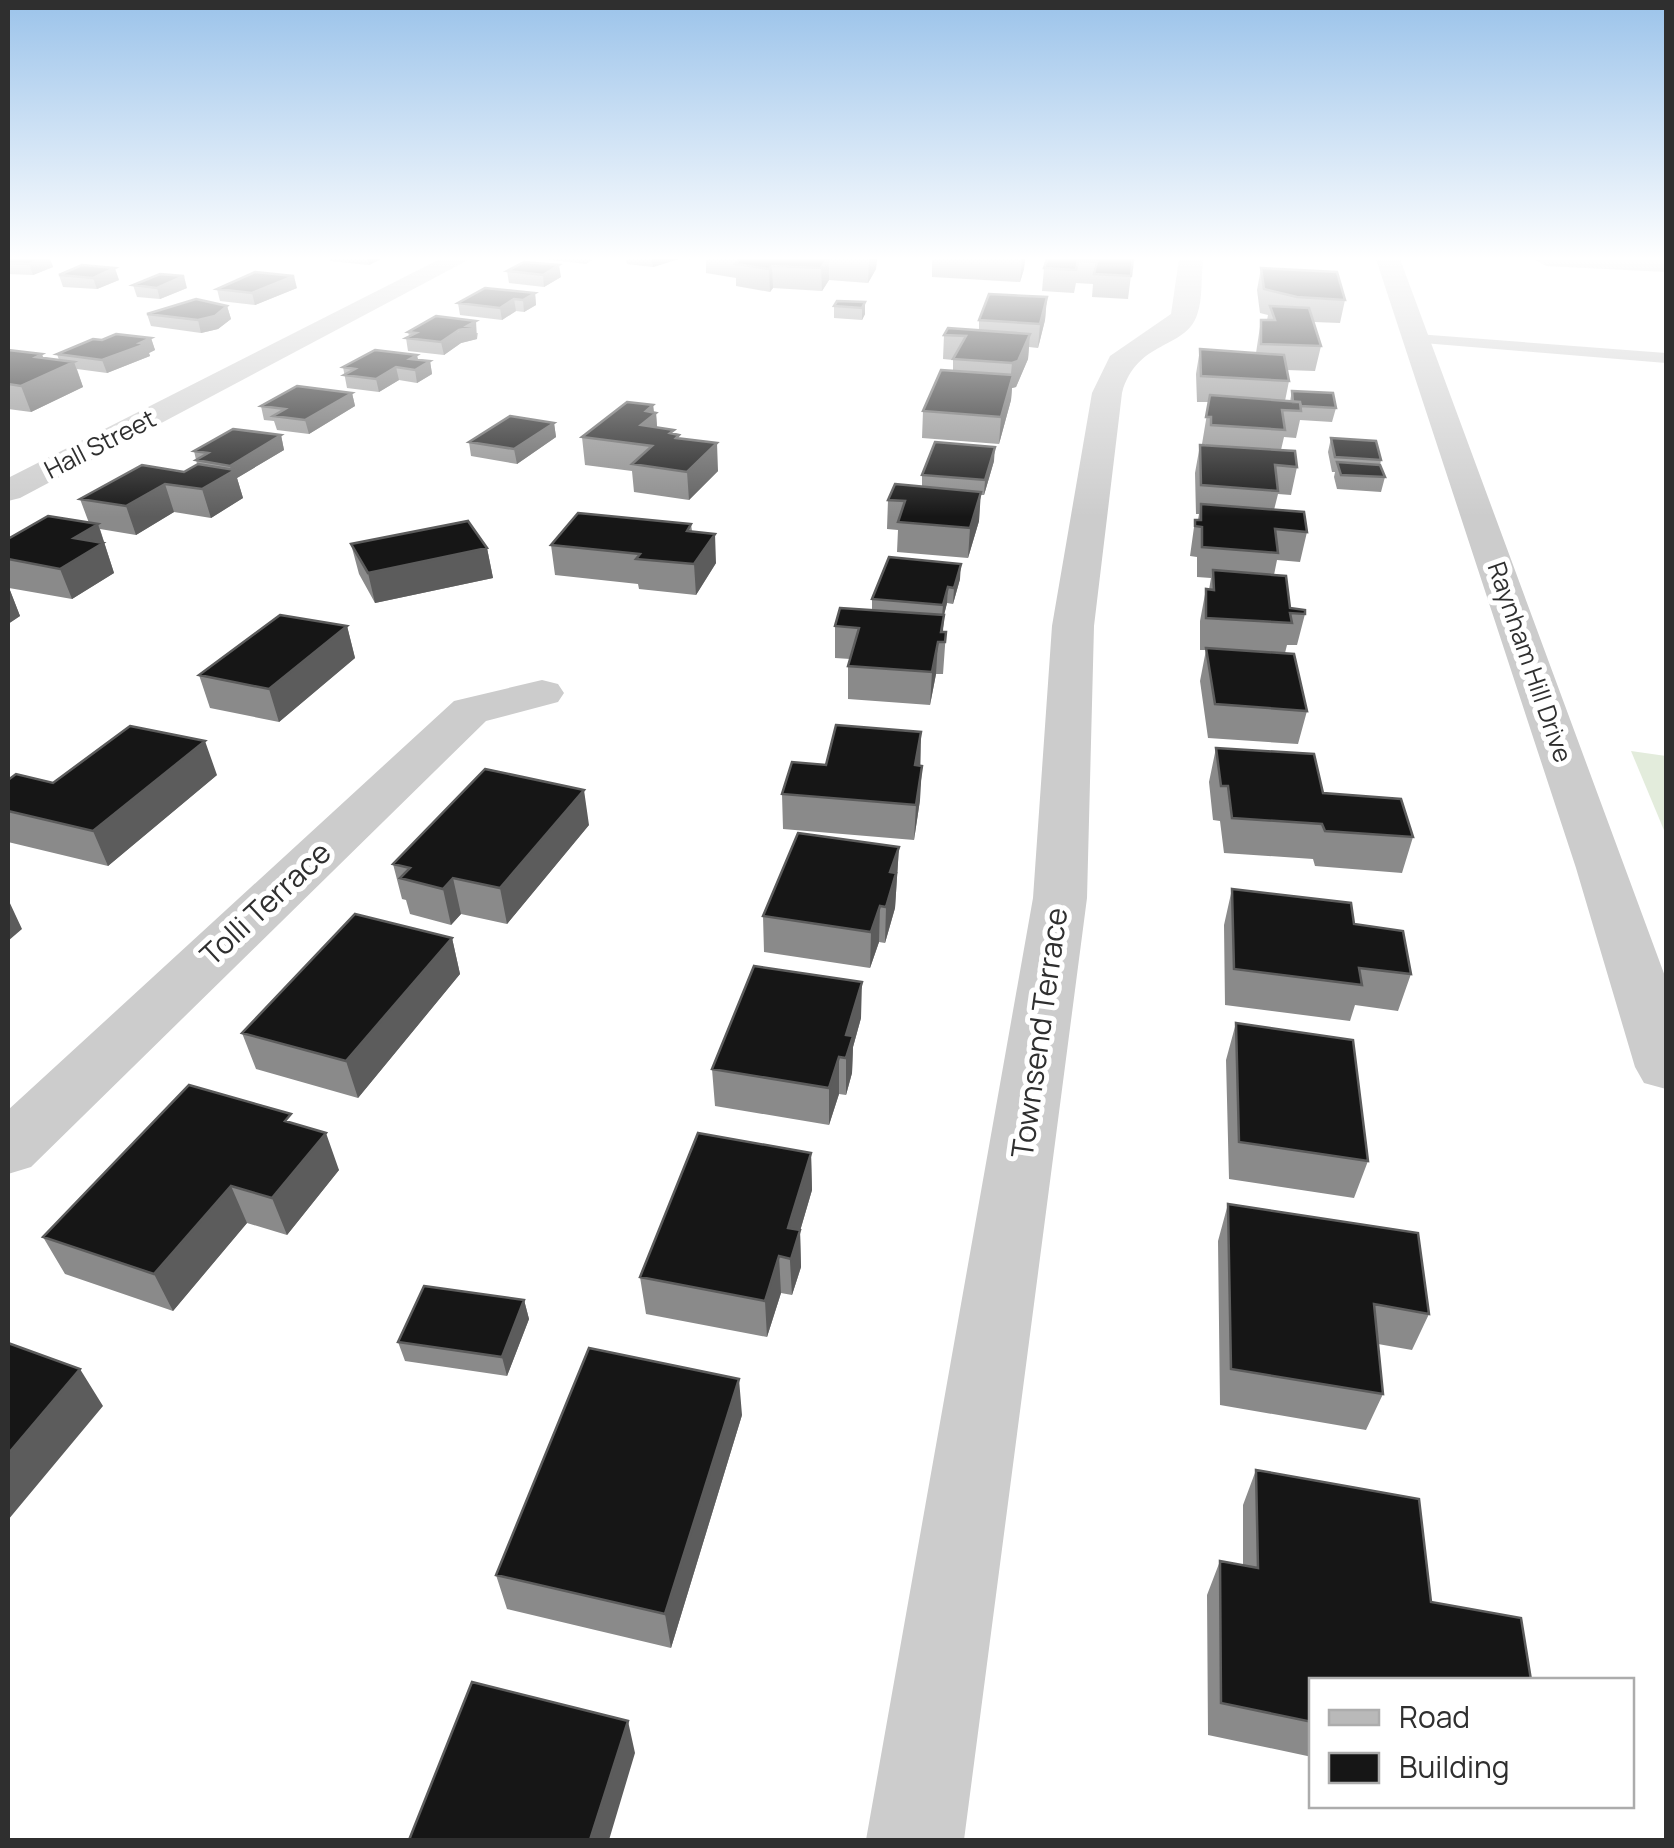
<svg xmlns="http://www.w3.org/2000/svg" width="1674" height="1848" viewBox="0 0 1674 1848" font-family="Manrope,sans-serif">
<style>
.green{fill:#e3ecdc}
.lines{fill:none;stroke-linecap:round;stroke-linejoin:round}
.lane{fill:#ccc;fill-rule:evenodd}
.street{fill:#ccc;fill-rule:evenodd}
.secondary{fill:#b9b9b9;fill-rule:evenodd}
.wall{fill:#8a8a8a}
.shaded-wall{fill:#5c5c5c}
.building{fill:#161616;stroke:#5c5c5c;stroke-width:2.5}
.labels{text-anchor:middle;stroke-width:10;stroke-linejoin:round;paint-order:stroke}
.far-street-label{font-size:25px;fill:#2f2f2f;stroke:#fff}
.street-label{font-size:30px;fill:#2f2f2f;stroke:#fff}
</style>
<rect width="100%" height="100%" fill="#fff"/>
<path class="green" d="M1631,751L1666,756V835Z"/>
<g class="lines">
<path class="lane" d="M1417,334L1666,353V363L1411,342L1409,339Z"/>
<path class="street" d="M440,259H470L20,498L8,501V478Z
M1179,259H1203C1201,276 1203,299 1197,315C1185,350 1137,339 1122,393L1094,626L1087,898L964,1840H866L1033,898L1052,626L1092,393L1110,356L1171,314Z
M1376,259H1400L1666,979V1089L1644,1083L1635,1067L1576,868Z
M542,680L558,684L564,693L558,702L486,721L31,1167L8,1174V1110L454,701Z"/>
<path class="secondary" d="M1534,259H1666V272L1546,266Z"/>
</g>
<path class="wall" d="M8,259H50L53,267L33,275L8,274Z
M330,259H381L369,265L330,261Z
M544,259H594L586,264Z
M620,259H694L692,260L679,259L653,267L627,264L626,259Z
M706,259H877L876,269L868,283L829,280L822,291L773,288L770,292L736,286V278L706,273Z
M932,259H1025L1024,269L1020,282L932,277Z
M1047,259H1133L1128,299L1092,297L1093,284L1076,283L1074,293L1042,291L1044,268Z
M1261,268L1345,300L1340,323L1314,322L1321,346L1315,371L1287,370L1289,381L1285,401H1290L1292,391L1336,408L1332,422L1300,420L1296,438L1284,437L1281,450L1297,467L1291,495L1278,494L1274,510L1307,532L1300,562L1277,560L1274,575L1290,608L1305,614L1297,645H1287L1285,653L1307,711L1298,744L1208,738L1200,681L1206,650H1200V621L1206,589L1209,590L1211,578L1197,577V557L1190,556L1195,520H1198L1199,514H1196L1195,473L1200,445L1206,446V444H1202L1209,402H1197L1196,374L1200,349L1256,353L1261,320H1267L1268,315L1260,313L1257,290Z
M507,271L561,277L544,287L509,283Z
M59,275L119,280L97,289L63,287Z
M133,285L187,288L160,299L137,297Z
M297,288L255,305L220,301L217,289Z
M535,293L536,305L524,312L516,311L502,320L460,315L458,303Z
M1047,297L1045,320L1038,348L1029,347L1028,359L1016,387L1012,388L1011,400L999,444L922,438L923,411L953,370V360L943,359L944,335L979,330V320Z
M865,302V314L862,320L834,318V306Z
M227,306L231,319L218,329L201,333L151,326L147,314Z
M408,332L478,333L477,339L461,343L444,355L408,351L406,338L409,336Z
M151,338L155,350L149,353L150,356L107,373L77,369L83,387L31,412L8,409V350L59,360L57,354L102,340Z
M418,360L430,361L432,374L417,383L399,380L379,392L347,388L343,367Z
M352,393L355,406L309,434L277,430L274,421L264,420L261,406Z
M653,405L654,412L656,413L657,427L674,434L718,471L689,500L634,492L632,471L585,465L582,437Z
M554,423L556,437L517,464L471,456L469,442Z
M281,435L284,450L237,478L243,498L211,518L174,512L136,535L100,529L114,573L72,599L9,588L20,616L8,624V539L89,523L80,499L184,472L197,464L194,451Z
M1331,438L1381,460L1380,465L1385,477L1381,492L1337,489L1334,477L1335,472H1332L1328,452Z
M994,461L984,495H980L979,521L968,558L897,552L898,530L887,529L888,500L922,487V475Z
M691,524L692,531L716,563L696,595L639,589L638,584L555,575L551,545Z
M351,544L487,548L493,578L375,603L359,574Z
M960,579L953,604L947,603L944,615L943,632H946L943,674H936L930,705L848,699V666L850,659L835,658V626L872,610V599Z
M347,626L355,658L279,722L210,708L199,675Z
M921,732L920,800L914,840L783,829L782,794Z
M1216,748L1323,793L1413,837L1402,873L1315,866L1313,859L1224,853L1220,821L1213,820L1209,782Z
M217,775L108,866L8,842V780L53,783Z
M589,825L507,924L461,914L451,925L410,914L406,900L402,899L393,864Z
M899,847L895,908L885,943L879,942L870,968L764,952L763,916Z
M1232,889L1354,924L1411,974L1398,1011L1355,1005L1350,1021L1225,1005L1224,925Z
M452,938L460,974L358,1098L256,1069L242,1033Z
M861,1018L853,1047L852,1073L846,1095L839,1094L829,1125L715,1106L712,1069Z
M1236,1023L1368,1161L1354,1198L1229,1179L1226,1060Z
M295,1124L339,1170L287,1235L247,1223L173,1311L65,1274L43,1237Z
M811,1153L812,1190L800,1231L801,1267L792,1295L781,1293L767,1337L646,1314L640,1277Z
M1228,1204L1429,1314L1412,1350L1378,1344L1383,1394L1366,1430L1220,1405L1218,1241Z
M524,1300L529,1319L507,1376L405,1361L398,1342Z
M742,1415L671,1648L507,1609L496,1575Z
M1256,1470L1312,1680V1757L1208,1735L1207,1595L1220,1561L1243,1566V1505Z"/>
<path class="shaded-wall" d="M36,259H50L53,267L33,275L29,264Z
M368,259H381L369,265Z
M652,259H679L653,267Z
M829,259V280L822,291L821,268Z
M869,259H877L876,269L868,283Z
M1022,259H1025L1024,269L1020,282Z
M559,265L561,277L544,287L543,275Z
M772,266L773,288L770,292L769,269Z
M115,268L119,280L97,289L93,278Z
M184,276L187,288L160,299L157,288Z
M294,276L297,288L255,305L252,293Z
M535,293L536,305L524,312L523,300Z
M1047,297L1045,320L1038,348L1040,324Z
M514,299L516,311L502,320L500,308Z
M865,302V314L862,320V308Z
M227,306L231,319L218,329L201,333L198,320Z
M476,321L477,339L461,343L444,355L441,342Z
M1030,334L1028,359L1016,387L1012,388L1011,400L999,444L1001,417L1010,384L1012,363Z
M151,338L155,350L149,353L150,356L107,373L102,360Z
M42,354L49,374L74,362L83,387L31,412L21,386L36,357Z
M417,355L420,367L430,361L432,374L417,383L415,370L410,359Z
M396,367L399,380L379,392L376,379Z
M352,393L355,406L309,434L305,420Z
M653,405L654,414L656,413L658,440L641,425L646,411Z
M554,423L556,437L517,464L514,449Z
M281,435L284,450L237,478L243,498L211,518L202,489L231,472L230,466Z
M717,443L718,471L689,500L687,472Z
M995,447L994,461L984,495L985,480Z
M165,484L174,512L136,535L126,506Z
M981,492L979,521L968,558L970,528Z
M98,524L114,573L72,599L60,569L74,538Z
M715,534L716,563L696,595L694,564Z
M487,548L493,578L375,603L368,573Z
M961,564L960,579L953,604L954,588Z
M8,585L20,616L8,624Z
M948,587L947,603L944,615L942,642H940L943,605Z
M347,626L355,658L279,722L269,689Z
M938,642L936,674L930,705L932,672Z
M921,732L920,766L915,765Z
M205,741L217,775L108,866L93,831Z
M922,766L920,800L914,840L916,805Z
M584,790L589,825L507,924L500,888Z
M899,847L895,908L885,943L886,907L890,872Z
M453,878L461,914L451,925L443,889Z
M8,899L22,929L8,941Z
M880,906L879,942L870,968L871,932Z
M452,938L460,974L358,1098L346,1061Z
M862,982L861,1018L853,1047L852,1073L846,1095V1035Z
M839,1057V1094L829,1125V1088Z
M326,1133L339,1170L287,1235L272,1198Z
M811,1153L812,1190L800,1231L801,1267L792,1295L788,1228Z
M231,1186L247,1223L173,1311L154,1274Z
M779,1256L781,1293L767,1337L765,1301Z
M524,1300L529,1319L507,1376L502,1357Z
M80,1369L103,1406L8,1520V1454Z
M739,1379L742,1415L671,1648L665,1614Z
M628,1721L635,1753L609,1840H590Z"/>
<path class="building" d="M8,259H42L29,264L8,263Z
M740,259H828L821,268L772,266L769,269L735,264Z
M1047,259H1133L1131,276L1094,274L1097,262L1078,261L1076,270L1044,268Z
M524,262L559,265L543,275L507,271Z
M82,265L115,268L93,278L59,275Z
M1261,268L1337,272L1345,300L1297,297L1264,289Z
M255,272L294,276L252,293L217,289Z
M160,274L184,276L157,288L133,285Z
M485,288L535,293L523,300L514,299L500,308L458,303Z
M989,294L1047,297L1040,324L979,320Z
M196,299L227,306L215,316L198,320L147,314Z
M837,301L865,302L862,308L834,306Z
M1270,306L1309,308L1321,346L1261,344V320H1275Z
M436,316L476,321L467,326L475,327L459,330L441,342L406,338L416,333L408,332Z
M948,328L1030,334L1018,361L1012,363L953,359L966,336L944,335Z
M116,334L151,338L140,343L146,344L102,360L57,354L93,339L102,340Z
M1200,349L1284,355L1289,381L1201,376Z
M8,350L42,354L36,357L74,362L21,386L8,384Z
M375,350L417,355L410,359L430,361L415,370L396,367L376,379L344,375L355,369L343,367Z
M941,370L1013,375L1001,417L923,411Z
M297,386L352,393L305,420L273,416L285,409L261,406Z
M1292,391L1333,393L1336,408L1301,406L1300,402H1293Z
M1210,395L1300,402L1301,411L1282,410L1285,430L1211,425V417H1206Z
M627,402L653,405L646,411L656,413L641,425L674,430L670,433L679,435L676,438L717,443L687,472L632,464L652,446L582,437Z
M510,416L554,423L514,449L469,442Z
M233,429L281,435L230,466L196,460L208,453L194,451Z
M1331,438L1376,441L1381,460L1335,457Z
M935,442L995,447L985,480L922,475Z
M1200,445L1295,451L1297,467L1275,465L1278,491L1201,485Z
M1337,462L1380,465L1385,477L1341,475Z
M198,464L235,470L202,489L165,484L126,506L80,499L142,465L184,472Z
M895,484L981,492L970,528L898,522L905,501L888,500Z
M1201,504L1304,512L1307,532L1275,529L1278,553L1202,547V527L1195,526V520H1201Z
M578,513L691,524L687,531L715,534L694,564L636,559L640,554L551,545Z
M48,516L98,524L74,538L103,543L60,569L8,559V539Z
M468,521L487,548L368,573L351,544Z
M889,557L961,564L954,588L948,587L943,605L872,599Z
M1213,570L1286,576L1290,608L1305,610V614L1290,613L1292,623L1206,618V589L1214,590Z
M840,608L944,615L941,632H946L945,642H938L932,672L848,666L859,628L835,626Z
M280,615L347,626L269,689L199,675Z
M1206,648L1294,654L1307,711L1215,704Z
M836,725L921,732L915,765L922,766L916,805L782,794L792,762L826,765Z
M130,726L205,741L93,831L8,811V780L16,774L53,783Z
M1216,748L1314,754L1323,793L1401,799L1413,837L1325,831L1322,824L1232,818L1228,786H1221Z
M485,769L584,790L500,888L453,878L443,889L400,878L410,868L393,864Z
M798,833L899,847L890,872L896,873L886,907L880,906L871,932L763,916Z
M1232,889L1351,903L1354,924L1403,931L1411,974L1359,968L1362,985L1234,969Z
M355,914L452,938L346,1061L242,1033Z
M754,966L862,982L846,1035L853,1036L846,1058L839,1057L829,1088L712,1069Z
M1236,1023L1353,1040L1368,1161L1239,1142Z
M189,1085L291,1114L285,1121L326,1133L272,1198L231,1186L154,1274L43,1237Z
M698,1133L811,1153L788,1228L800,1230L791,1259L779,1256L765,1301L640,1277Z
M1228,1204L1418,1233L1429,1314L1374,1304L1383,1394L1231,1369Z
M424,1286L524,1300L502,1357L398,1342Z
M8,1343L80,1369L8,1454Z
M589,1348L739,1379L665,1614L496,1575Z
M1256,1470L1419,1499L1431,1602L1521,1618L1531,1680H1312V1722L1221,1703L1220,1561L1258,1568Z
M472,1682L628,1721L590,1840H409Z"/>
<linearGradient id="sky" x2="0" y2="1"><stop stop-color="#9bc3ea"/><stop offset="0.5" stop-color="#fff"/><stop offset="1" stop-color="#fff" stop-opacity="0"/></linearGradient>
<rect width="1674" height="517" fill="url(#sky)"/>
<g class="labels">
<g class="far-street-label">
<text transform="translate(100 444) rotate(-27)" y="9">Hall Street</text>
<text transform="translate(1530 662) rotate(71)" y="9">Raynham Hill Drive</text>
</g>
<g class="street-label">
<text transform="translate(266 904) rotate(-43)" y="10">Tolli Terrace</text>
<text transform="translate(1040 1033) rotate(-82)" y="10">Townsend Terrace</text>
</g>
</g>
<rect width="1674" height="1848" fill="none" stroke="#2f2f2f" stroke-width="20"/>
<rect x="1309" y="1678" width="325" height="130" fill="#ffffff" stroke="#acacac" stroke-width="2.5"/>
<rect x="1329" y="1710" width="50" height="15" fill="#b9b9b9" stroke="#acacac" stroke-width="2.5"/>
<text x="1399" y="1728" font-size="30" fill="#2f2f2f">Road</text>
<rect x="1329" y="1753" width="50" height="30" fill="#161616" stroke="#acacac" stroke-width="2.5"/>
<text x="1399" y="1778" font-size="30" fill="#2f2f2f">Building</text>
</svg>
